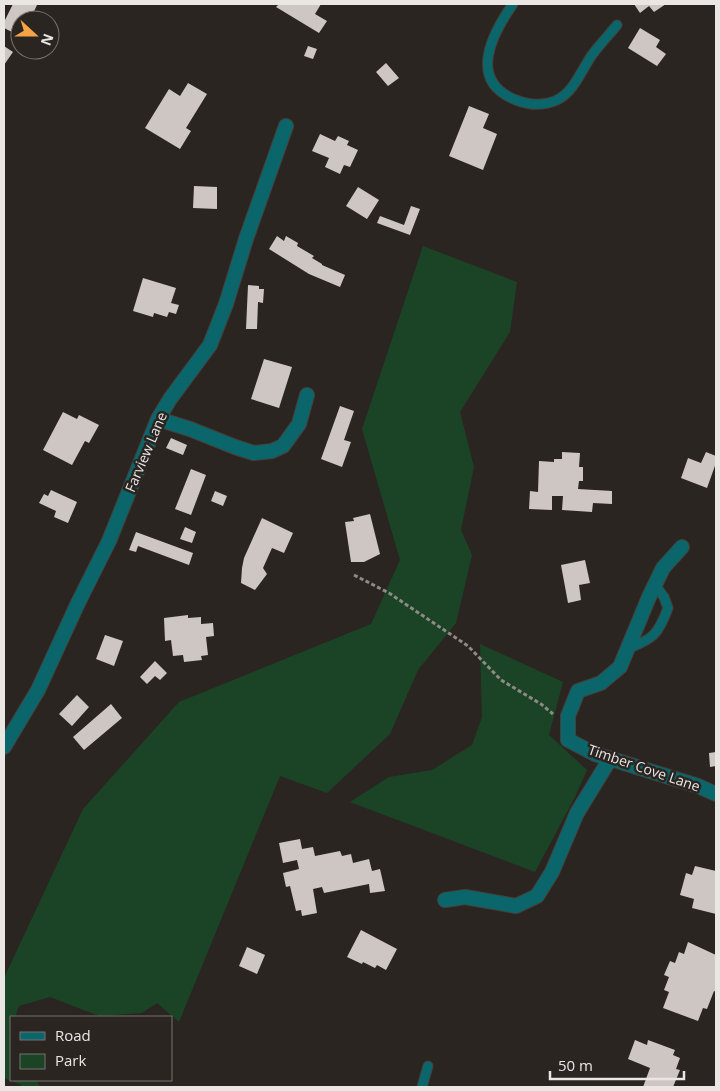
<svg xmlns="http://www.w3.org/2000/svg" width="720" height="1091" viewBox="0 0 720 1091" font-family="'Open Sans',sans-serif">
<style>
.green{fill:#1b4427}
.building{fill:#cec6c2}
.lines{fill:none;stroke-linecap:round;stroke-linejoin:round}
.service-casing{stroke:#45403c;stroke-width:11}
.minor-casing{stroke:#45403c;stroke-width:16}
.path{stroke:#8e8a86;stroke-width:3;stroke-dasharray:4 2.5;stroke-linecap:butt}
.service{stroke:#0a666a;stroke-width:9}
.minor{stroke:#0a666a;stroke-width:14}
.labels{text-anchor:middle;stroke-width:5;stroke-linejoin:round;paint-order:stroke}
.street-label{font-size:14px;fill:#e9e6e3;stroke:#2a2521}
</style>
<rect width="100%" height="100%" fill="#2a2521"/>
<path class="green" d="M423,246L517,282L510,332L460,412L474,467L461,530L472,555L456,623L418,670L390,734L327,793L280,776L179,1022L157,1003L142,1013L99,1016L50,997L19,1006L15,1017H11V1028L9,1035L11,1039V1080H36L40,1087H21V1085L4,1078V978L83,809L179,702L371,624L400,560L362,429Z
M480,644L563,682L549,735L587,770L575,797L535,872L350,802L389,777L432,770L472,745L482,717Z"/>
<path class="building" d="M13,4L37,5L30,20H20V36L4,28V22Z
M279,4H321L315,14L327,21L319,33L276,7Z
M634,4H666L654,12L649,6L640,13Z
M640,28L660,40L656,47L666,54L657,66L628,48Z
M4,46L13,52L4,65Z
M308,46L317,49L313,59L304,56Z
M386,63L399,78L388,86L376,72Z
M188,83L207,94L186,128L191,131L180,149L145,128L169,89L180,96Z
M469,106L489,114L483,128L497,134L483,170L449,156Z
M320,134L335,141L338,136L349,141L347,145L358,150L350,167L344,165L340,174L325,167L329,158L312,151Z
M194,186L217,187V209L193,208Z
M358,187L379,200L367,219L346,206Z
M411,206L420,209L410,235L377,223L380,216L404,225Z
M277,236L284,241L286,236L298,243L297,246L314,256L312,258L322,264V265L345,275L340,287L309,274L269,249Z
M143,278L176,288L171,303L179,305L176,314L169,312L167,317L154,313L153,317L133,311Z
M248,285L259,286V289H264L263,303L258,302L257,329H246Z
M264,359L292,367L279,408L251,399Z
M340,406L354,411L344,440L351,442L342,467L321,459Z
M63,412L77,419L79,415L99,425L89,443L85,441L72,465L43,450Z
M171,438L187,445L183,455L166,448Z
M562,452L580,453L579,467H583V481H579L578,489L612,491V504L593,503L592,512L562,510L563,496H552V510L529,509L530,491L538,492L539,461L554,462V459H562Z
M706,452L716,456V463L707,488L681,478L688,458L701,463Z
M191,469L206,475L191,515L175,509Z
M51,490L77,502L68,523L54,517L56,511L39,503L44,494L48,496Z
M215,491L227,496L223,506L211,501Z
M370,514L380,554L364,562H351L345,522L354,521L353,518Z
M262,518L293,533L284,553L272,548L263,568L267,574L255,590L241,583L242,568L244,558Z
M185,527L196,532L192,543L180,539Z
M136,532L193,553L189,565L138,546L136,552L129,550Z
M585,560L590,583L579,585L581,600L568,603L561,565Z
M188,615V618L201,617V624L213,623L214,636L206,637L208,655L201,656L202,660L184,662L183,655L173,656L171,640L165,641L164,618Z
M105,635L123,641L114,666L96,659Z
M155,661L167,673L160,680L155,676L147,684L140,677Z
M77,695L89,707L72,726L59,714Z
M111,704L122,718L84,750L73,737Z
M716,752V766L710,767L709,753Z
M300,839L302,849L313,847L315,856L340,851L342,856L351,854L353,863L369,859L372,871L380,869L385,891L370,893L369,884L324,893L322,887L313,889L317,913L302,916L301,910L296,911L290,886L286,887L283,873L299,869L297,860L283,863L279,843Z
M695,866L716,871V914L692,908L694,899L680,895L686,873L692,875Z
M361,930L397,949L386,970L377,965L375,968L363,962L362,964L347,957Z
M688,942L716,955V992L714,991L707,1009L703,1008L698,1021L663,1008L669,992L664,990L669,977L664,975L670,961L675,963L679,952L684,954Z
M247,947L265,955L257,974L239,966Z
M635,1040L647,1045L648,1040L675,1050L673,1055L680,1058L676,1069L680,1070L673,1087H643L650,1068L628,1059Z"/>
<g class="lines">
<defs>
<path id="service" d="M513,4C492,34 467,81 516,100C529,105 544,106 557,100C574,92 582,69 592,55C600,44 609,35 617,25
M627,649C653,639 658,635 668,608L664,597L655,585
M422,1087L428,1066"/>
<path id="minor" d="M158,419L190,429L235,447L254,453L272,451L283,446L299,424L307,395
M682,547L663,568L649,597L620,667L601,683L578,691L568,716V740L595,754L698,786L716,794
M4,747L38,690L78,603L109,541L158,419L170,399L210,345L226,304L246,239L286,126
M445,900L465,897L516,906L537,896L552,872L577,813L610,759"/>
</defs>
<use href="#service" class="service-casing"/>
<use href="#minor" class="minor-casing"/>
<path class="path" d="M354,575L389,593L468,646L501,680L541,704L553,714"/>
<use href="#service" class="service"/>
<use href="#minor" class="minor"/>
</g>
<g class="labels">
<g class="street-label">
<text transform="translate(146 452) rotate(-67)" y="5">Farview Lane</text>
<text transform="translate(644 768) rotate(19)" y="5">Timber Cove Lane</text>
</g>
</g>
<rect width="720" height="1091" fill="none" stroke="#e9e6e3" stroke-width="10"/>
<rect x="10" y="1016" width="162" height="65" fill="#2a2521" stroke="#76726f"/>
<rect x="20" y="1032" width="25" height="8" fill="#0a666a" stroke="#76726f"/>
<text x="55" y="1041" font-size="15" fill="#e9e6e3">Road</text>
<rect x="20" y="1054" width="25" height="15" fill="#1b4427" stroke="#76726f"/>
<text x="55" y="1066" font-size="15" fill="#e9e6e3">Park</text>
<g transform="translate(35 35) rotate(111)"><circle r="24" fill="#2a2521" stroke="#76726f"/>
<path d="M0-4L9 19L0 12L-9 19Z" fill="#f5a346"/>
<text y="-8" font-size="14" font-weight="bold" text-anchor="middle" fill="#e9e6e3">N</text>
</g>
<path d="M550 1071v8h134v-8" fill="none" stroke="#e9e6e3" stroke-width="2.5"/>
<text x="558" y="1071" font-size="15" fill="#e9e6e3" stroke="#2a2521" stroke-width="4" paint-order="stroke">50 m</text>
</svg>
